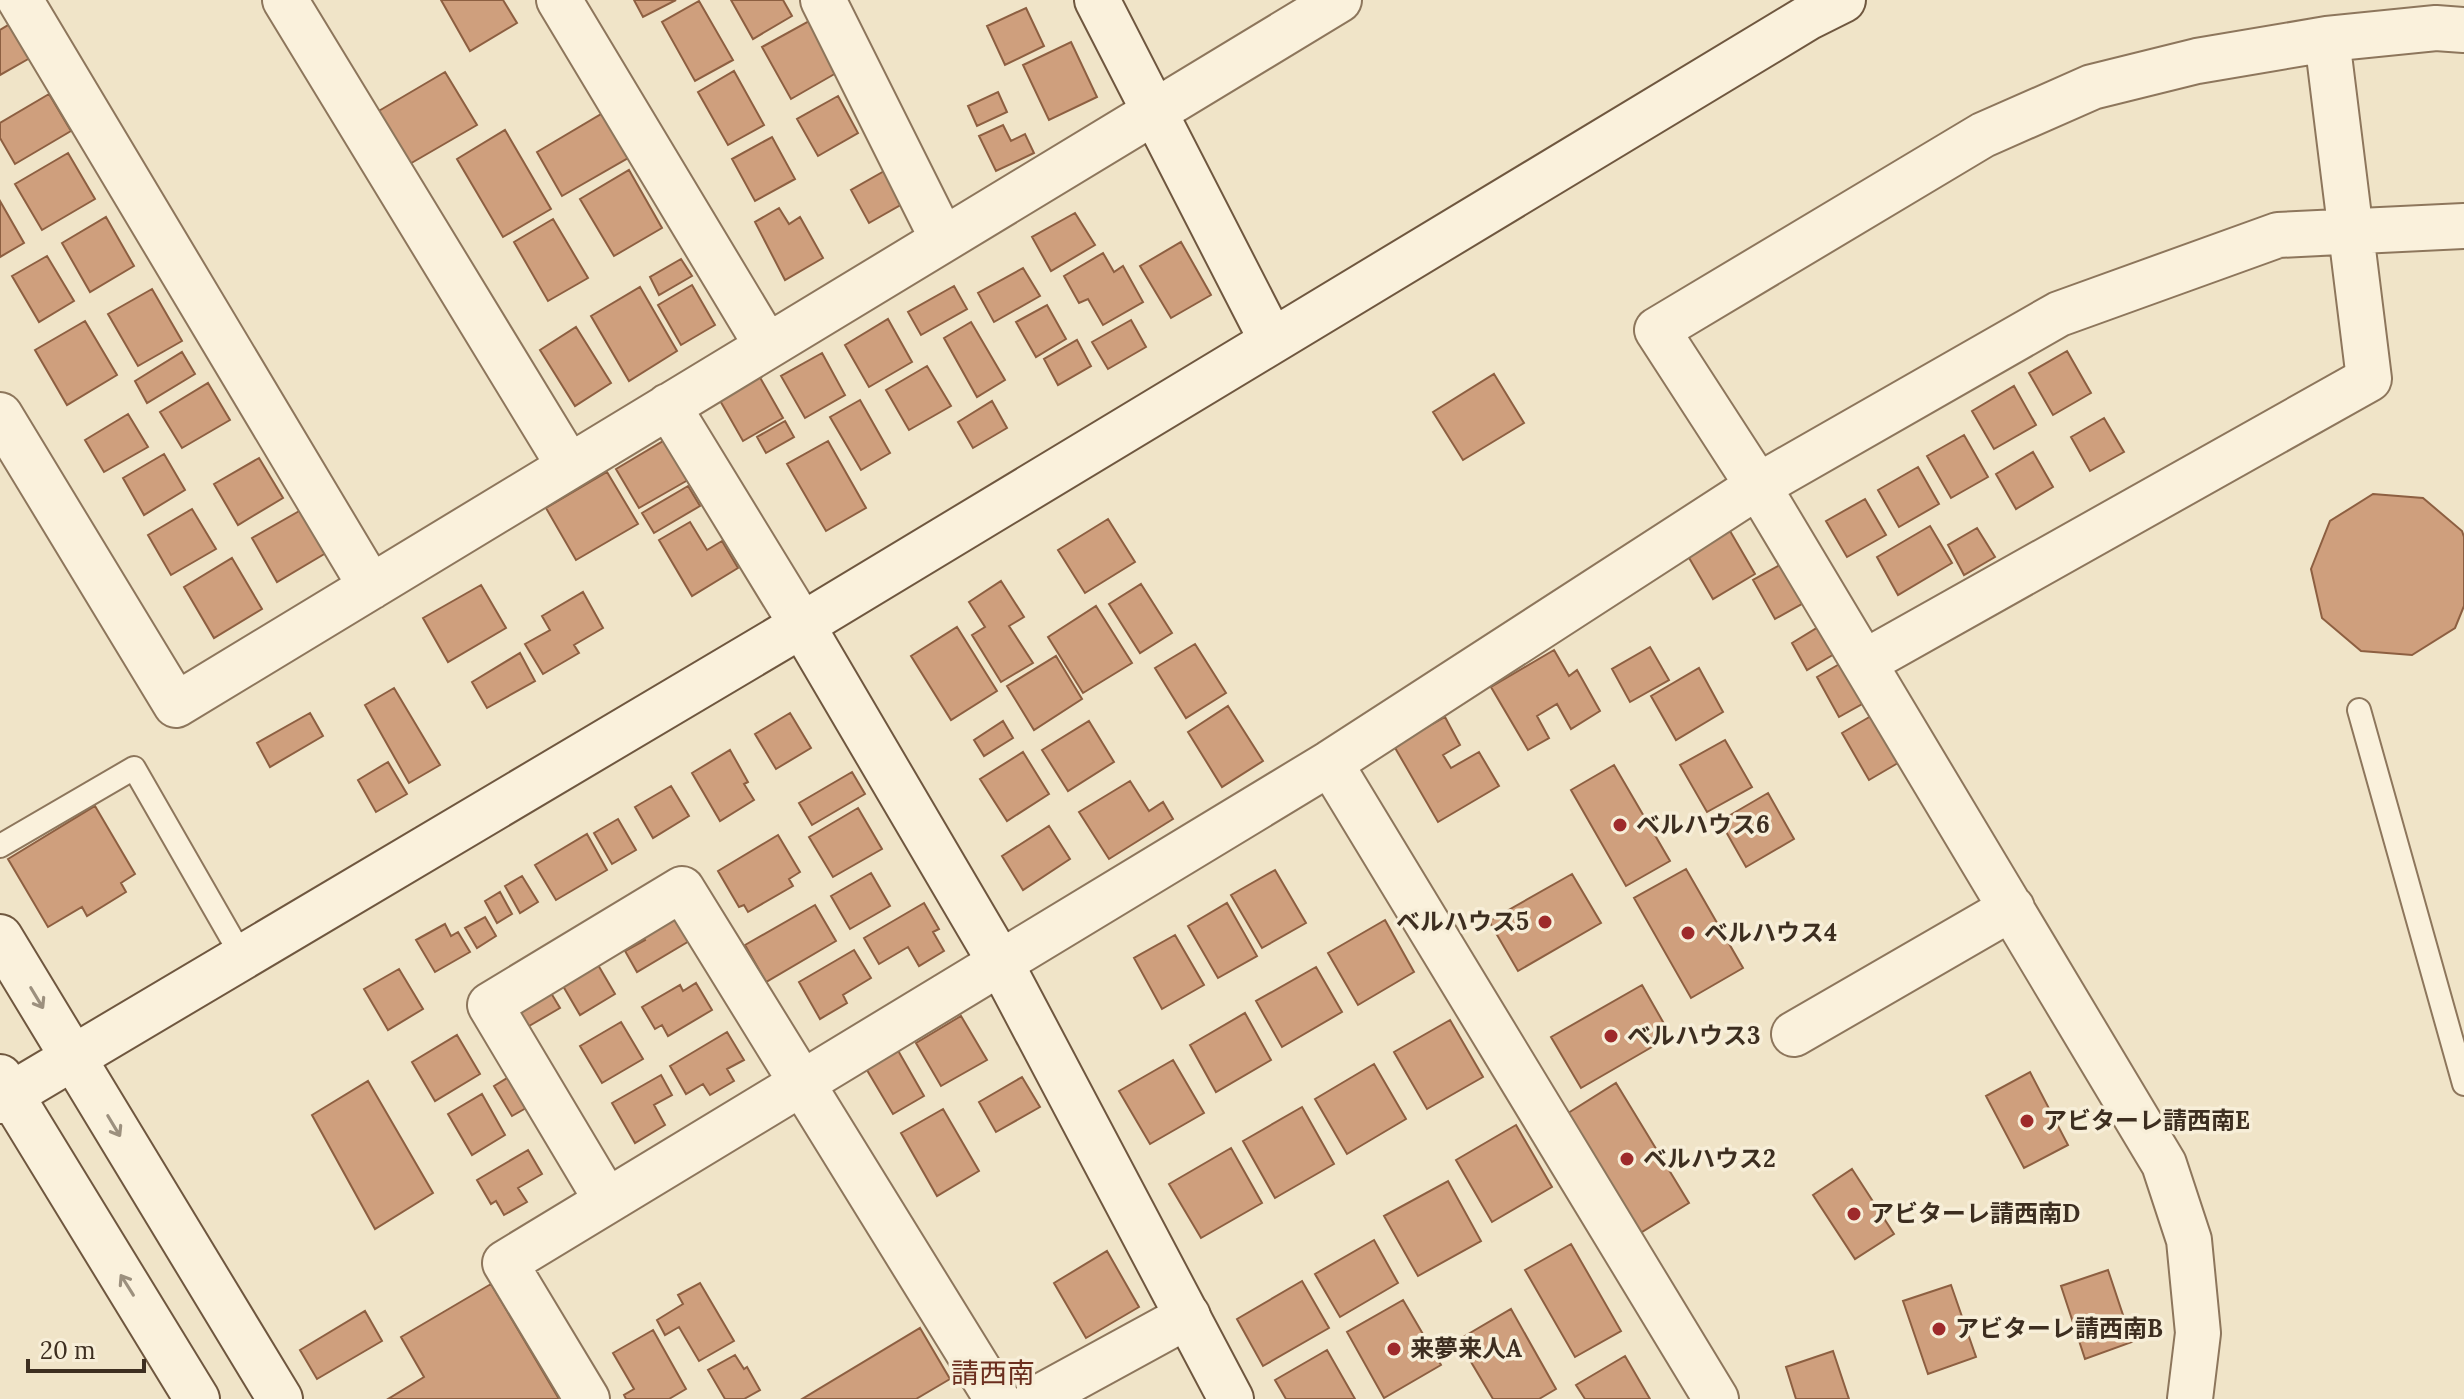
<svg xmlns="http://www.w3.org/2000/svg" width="2464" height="1399" viewBox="0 0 2464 1399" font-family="Lora,'Noto Sans JP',serif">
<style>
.building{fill:#cf9f7d;stroke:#8d5f41;stroke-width:2}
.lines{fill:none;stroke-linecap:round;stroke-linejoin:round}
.lane-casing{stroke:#8d765c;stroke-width:26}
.street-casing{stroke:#8d765c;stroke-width:48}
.secondary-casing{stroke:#6f573f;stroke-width:48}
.lane{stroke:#faf1dc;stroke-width:22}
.street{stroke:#faf1dc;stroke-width:44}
.secondary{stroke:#faf1dc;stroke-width:44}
.oneway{stroke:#9c907e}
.poi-dot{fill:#9e2a2b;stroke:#f7eed8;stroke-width:3}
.labels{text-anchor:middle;stroke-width:7;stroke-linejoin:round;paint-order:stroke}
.poi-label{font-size:24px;font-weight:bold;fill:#3d2e20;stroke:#f7eed8;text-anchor:start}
.quarter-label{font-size:28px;fill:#6b2e1e;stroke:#f7eed8}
</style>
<rect width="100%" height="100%" fill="#f0e4c8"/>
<path class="building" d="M441,0H503L517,23L470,51Z
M634,0H676L643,17Z
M731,0H783L792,16L753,39Z
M699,1L733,60L695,81L662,22Z
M1026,8L1044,46L1005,65L987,26Z
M809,21L838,72L791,99L762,47Z
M10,24L30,58L0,75V30Z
M1071,42L1097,97L1049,120L1023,65Z
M734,71L764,125L728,145L698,92Z
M445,72L477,125L408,165L377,112Z
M998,92L1007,112L977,126L968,106Z
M49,94L71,131L15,164L0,138V123Z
M838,96L858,133L818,156L797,119Z
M603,113L628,158L562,196L537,152Z
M1003,125L1011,141L1025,134L1034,153L996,171L979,136Z
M505,130L551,209L503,237L457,159Z
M772,137L795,179L755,201L732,159Z
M68,153L95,199L42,230L15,184Z
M893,166L911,199L869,223L851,190Z
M629,170L662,228L614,256L580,199Z
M0,201L24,243L0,257Z
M779,208L789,224L800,217L823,258L785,280L755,222Z
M1075,213L1095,245L1051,271L1032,237Z
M106,217L134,266L90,292L62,243Z
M553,219L588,278L548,301L514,242Z
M1181,242L1211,295L1171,318L1140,266Z
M1103,253L1114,272L1123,266L1143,302L1103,325L1088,299L1079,303L1064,276Z
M47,256L74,301L39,322L12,276Z
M681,259L692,276L659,295L650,277Z
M1023,268L1040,296L994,322L978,293Z
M692,285L715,325L681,345L658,305Z
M954,286L967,309L921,335L908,312Z
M640,287L677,351L629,381L591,316Z
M152,289L182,341L138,366L108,314Z
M1047,305L1066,339L1036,357L1016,322Z
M888,319L912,362L869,387L845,345Z
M1131,320L1146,347L1108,369L1092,342Z
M85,321L117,375L67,405L35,350Z
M971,322L1005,380L977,397L944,338Z
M576,327L611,383L575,406L540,350Z
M1077,340L1091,366L1058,385L1044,359Z
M2067,351L2091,393L2053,415L2029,373Z
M182,352L195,374L147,403L135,381Z
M822,353L845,395L805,418L781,376Z
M927,366L951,406L909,430L886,390Z
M758,374L783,418L743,441L718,397Z
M1494,374L1524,423L1463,460L1433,412Z
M208,383L230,420L182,448L160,412Z
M2014,386L2036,425L1994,449L1972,411Z
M860,400L890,453L861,470L830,417Z
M992,401L1007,428L973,448L958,422Z
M128,414L148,447L104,472L85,440Z
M2104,418L2124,452L2090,471L2071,437Z
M785,421L794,437L766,453L757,437Z
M1964,435L1988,477L1951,498L1927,456Z
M665,440L688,480L639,508L616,469Z
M828,441L866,508L826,531L787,464Z
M2033,452L2053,487L2016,509L1996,474Z
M164,454L185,490L144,515L123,478Z
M259,458L283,498L238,525L214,484Z
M1918,467L1939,504L1899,527L1878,490Z
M607,472L638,524L576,560L546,508Z
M688,486L700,506L654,533L642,513Z
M2373,494L2423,498L2462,531L2464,537V606L2455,628L2412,655L2361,651L2322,618L2311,569L2330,521Z
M1865,499L1886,535L1847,557L1826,521Z
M192,509L216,549L171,575L148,535Z
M301,510L326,553L277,582L252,538Z
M1108,519L1135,562L1085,593L1058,550Z
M690,522L707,550L722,541L738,568L692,596L659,540Z
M1930,526L1952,563L1898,595L1877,557Z
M1977,528L1995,557L1964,575L1948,545Z
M1730,531L1755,574L1713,599L1688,556Z
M232,558L262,609L214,638L184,587Z
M1785,562L1807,601L1775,619L1753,580Z
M1001,581L1024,617L1009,626L1033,663L1001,682L972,635L985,627L969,602Z
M1141,584L1172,633L1140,653L1109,604Z
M481,585L506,628L448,662L423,618Z
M583,592L603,628L574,645L579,653L543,674L525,644L550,630L542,616Z
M1096,606L1132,663L1083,693L1048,637Z
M1820,626L1836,653L1807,670L1792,643Z
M957,627L997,691L951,720L911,656Z
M1195,644L1226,693L1186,718L1155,668Z
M1650,647L1669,680L1630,702L1612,669Z
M1554,650L1569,676L1577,670L1600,711L1571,729L1557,704L1537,716L1549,738L1528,750L1491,687Z
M520,653L535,681L487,708L472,682Z
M1056,656L1082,699L1034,730L1007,686Z
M1848,659L1871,699L1839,717L1817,677Z
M1699,668L1723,712L1676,740L1651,696Z
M394,688L440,765L409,783L365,705Z
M1228,706L1263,761L1222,787L1188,732Z
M310,713L323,736L270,767L257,743Z
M790,713L811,748L776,769L755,734Z
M1871,716L1898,763L1869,780L1842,733Z
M1445,717L1460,745L1443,755L1451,768L1479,752L1499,786L1438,822L1394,746Z
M1003,721L1013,738L984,756L974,740Z
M1089,721L1114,762L1068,791L1042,750Z
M1725,740L1752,787L1707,812L1680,765Z
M730,750L748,782L744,784L754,800L720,821L692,773Z
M1023,752L1049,794L1007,821L980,779Z
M388,762L407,794L376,812L358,780Z
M1614,765L1670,861L1626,886L1571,790Z
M852,772L865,794L812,825L799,803Z
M1130,781L1149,811L1163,802L1173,819L1109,859L1079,812Z
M671,786L689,816L653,838L635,807Z
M1768,793L1794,839L1746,867L1720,821Z
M95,806L135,874L121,883L126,892L87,916L82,907L48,927L8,859Z
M858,808L882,849L833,877L809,837Z
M618,819L636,850L612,864L594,833Z
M1049,826L1070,859L1023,890L1002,856Z
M587,834L607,870L556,900L535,865Z
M778,835L800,872L789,879L793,886L748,912L744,905L739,907L718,871Z
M1686,869L1743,968L1691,998L1634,898Z
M1275,870L1306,923L1262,948L1231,895Z
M871,873L890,906L850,929L831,896Z
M1572,874L1601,923L1518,971L1489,921Z
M522,876L538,902L520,913L505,886Z
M500,892L512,914L497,923L485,901Z
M924,903L939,929L933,932L944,951L919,966L908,947L879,964L864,938Z
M1227,903L1257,956L1218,978L1188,926Z
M677,905L696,937L637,972L625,951L645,940L638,928Z
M815,905L836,941L766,982L745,945Z
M485,917L496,936L477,948L465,928Z
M1385,920L1414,972L1358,1005L1328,953Z
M445,924L451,936L458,932L470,952L435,972L416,940Z
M1175,935L1204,985L1162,1009L1134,958Z
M854,950L871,978L843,995L847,1003L820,1019L799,982Z
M591,953L615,994L580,1015L556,974Z
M1316,967L1342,1012L1282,1047L1256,1001Z
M399,969L423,1009L388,1030L364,989Z
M545,983L560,1008L524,1029L509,1004Z
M696,983L712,1010L668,1036L662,1025L655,1029L642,1007L680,985L683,991Z
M1642,985L1671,1036L1581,1088L1551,1037Z
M1245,1013L1271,1060L1216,1092L1190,1045Z
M961,1016L987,1060L941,1086L916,1043Z
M1450,1020L1483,1077L1427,1109L1394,1052Z
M621,1022L643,1059L602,1083L580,1046Z
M727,1032L744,1060L727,1069L734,1081L710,1095L703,1084L686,1094L670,1066Z
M457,1035L480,1074L435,1101L412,1062Z
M896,1047L924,1096L893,1114L864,1065Z
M1173,1060L1204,1113L1150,1144L1119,1091Z
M1374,1064L1406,1119L1347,1154L1315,1099Z
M517,1072L535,1103L512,1116L494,1086Z
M2030,1072L2068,1145L2024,1168L1986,1096Z
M661,1075L672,1095L654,1105L665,1125L635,1143L612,1103Z
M1022,1077L1040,1107L996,1132L979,1102Z
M368,1081L433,1193L375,1229L312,1115Z
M1616,1083L1689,1203L1637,1235L1565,1115Z
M482,1094L505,1135L472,1155L448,1114Z
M1302,1107L1334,1164L1275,1198L1243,1141Z
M943,1109L979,1171L937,1196L901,1133Z
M1516,1125L1552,1187L1492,1222L1456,1160Z
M1231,1148L1262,1203L1201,1238L1169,1184Z
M528,1150L542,1174L518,1188L527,1202L504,1215L496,1201L491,1204L477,1180Z
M1852,1169L1894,1234L1855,1259L1813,1195Z
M1448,1181L1481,1241L1418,1276L1384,1216Z
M1374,1240L1398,1283L1340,1317L1315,1274Z
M1571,1244L1621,1331L1575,1357L1525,1270Z
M1107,1251L1139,1307L1086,1338L1054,1283Z
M2108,1270L2132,1342L2085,1359L2061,1286Z
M1302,1281L1329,1328L1263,1366L1237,1319Z
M700,1283L734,1341L699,1361L679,1327L665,1335L657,1320L683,1304L678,1295Z
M491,1284L559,1399H388L424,1377L401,1337Z
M1951,1285L1976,1357L1928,1374L1903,1301Z
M1403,1300L1441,1365L1384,1398L1347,1332Z
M1511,1309L1556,1389L1539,1399H1493L1458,1340Z
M365,1311L382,1341L317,1379L300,1350Z
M920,1328L950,1379L916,1399H802Z
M653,1330L686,1389L669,1399H626L624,1395L634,1389L613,1353Z
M1327,1350L1355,1399H1286L1275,1380Z
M1833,1351L1849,1399H1796L1786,1367Z
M735,1355L744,1369L747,1367L760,1390L744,1399H725L708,1370Z
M1625,1356L1650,1399H1585L1576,1385Z"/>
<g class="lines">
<defs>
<path id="lane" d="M2359,710L2464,1084
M0,846L134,768L243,958"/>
<path id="street" d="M20,0L371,587
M285,0L569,466
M559,0L767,346
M823,0L943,240
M668,406L802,625
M0,415L176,705L1339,0
M1865,662L2369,379L2327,39
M1330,763L1716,1399
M1794,1034L2012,908
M607,1201L490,1005L682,889L997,1399
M587,1399L505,1263L1330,763L1758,486L2059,314L2278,235L2464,226
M1036,1399L1188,1316
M2190,1399L2198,1333L2189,1240L2164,1164L1758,486L1657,330L1983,135L2092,87L2197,61L2327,39L2436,28L2464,30"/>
<path id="secondary" d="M1097,0L1272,341
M802,625L1000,962L1231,1399
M0,937L280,1399
M0,1077L197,1399
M0,1101L802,625L1809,17L1843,0"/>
</defs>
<use href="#lane" class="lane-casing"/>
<use href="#street" class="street-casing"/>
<use href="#secondary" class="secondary-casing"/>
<use href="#lane" class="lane"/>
<use href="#street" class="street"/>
<use href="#secondary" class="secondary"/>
</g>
<defs><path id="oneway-shaft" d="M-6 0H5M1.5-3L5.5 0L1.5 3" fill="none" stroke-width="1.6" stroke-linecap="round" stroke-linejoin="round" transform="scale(2)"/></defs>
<g class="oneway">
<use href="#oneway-shaft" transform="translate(37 998) rotate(59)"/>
<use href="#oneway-shaft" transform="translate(114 1126) rotate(59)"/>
<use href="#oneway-shaft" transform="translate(127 1285) rotate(-122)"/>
</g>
<g class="poi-dot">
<circle cx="1620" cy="825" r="8"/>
<circle cx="1545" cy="922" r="8"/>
<circle cx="1688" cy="933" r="8"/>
<circle cx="1611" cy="1036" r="8"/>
<circle cx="2027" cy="1121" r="8"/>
<circle cx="1627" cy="1159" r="8"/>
<circle cx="1854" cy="1214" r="8"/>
<circle cx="1939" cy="1329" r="8"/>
<circle cx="1394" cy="1349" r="8"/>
</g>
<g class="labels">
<g class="poi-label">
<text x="1636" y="833">ベルハウス6</text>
<text x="1529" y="930" text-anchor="end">ベルハウス5</text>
<text x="1704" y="941">ベルハウス4</text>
<text x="1627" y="1044">ベルハウス3</text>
<text x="2043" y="1129">アビターレ請西南E</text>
<text x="1643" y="1167">ベルハウス2</text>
<text x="1870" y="1222">アビターレ請西南D</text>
<text x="1955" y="1337">アビターレ請西南B</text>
<text x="1410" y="1357">来夢来人A</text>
</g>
<g class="quarter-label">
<text x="993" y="1383">請西南</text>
</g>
</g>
<path d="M28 1359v12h116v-12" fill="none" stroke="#3d2e20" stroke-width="4"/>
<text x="40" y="1359" font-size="24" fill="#3d2e20" stroke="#f7eed8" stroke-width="6" paint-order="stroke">20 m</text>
</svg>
